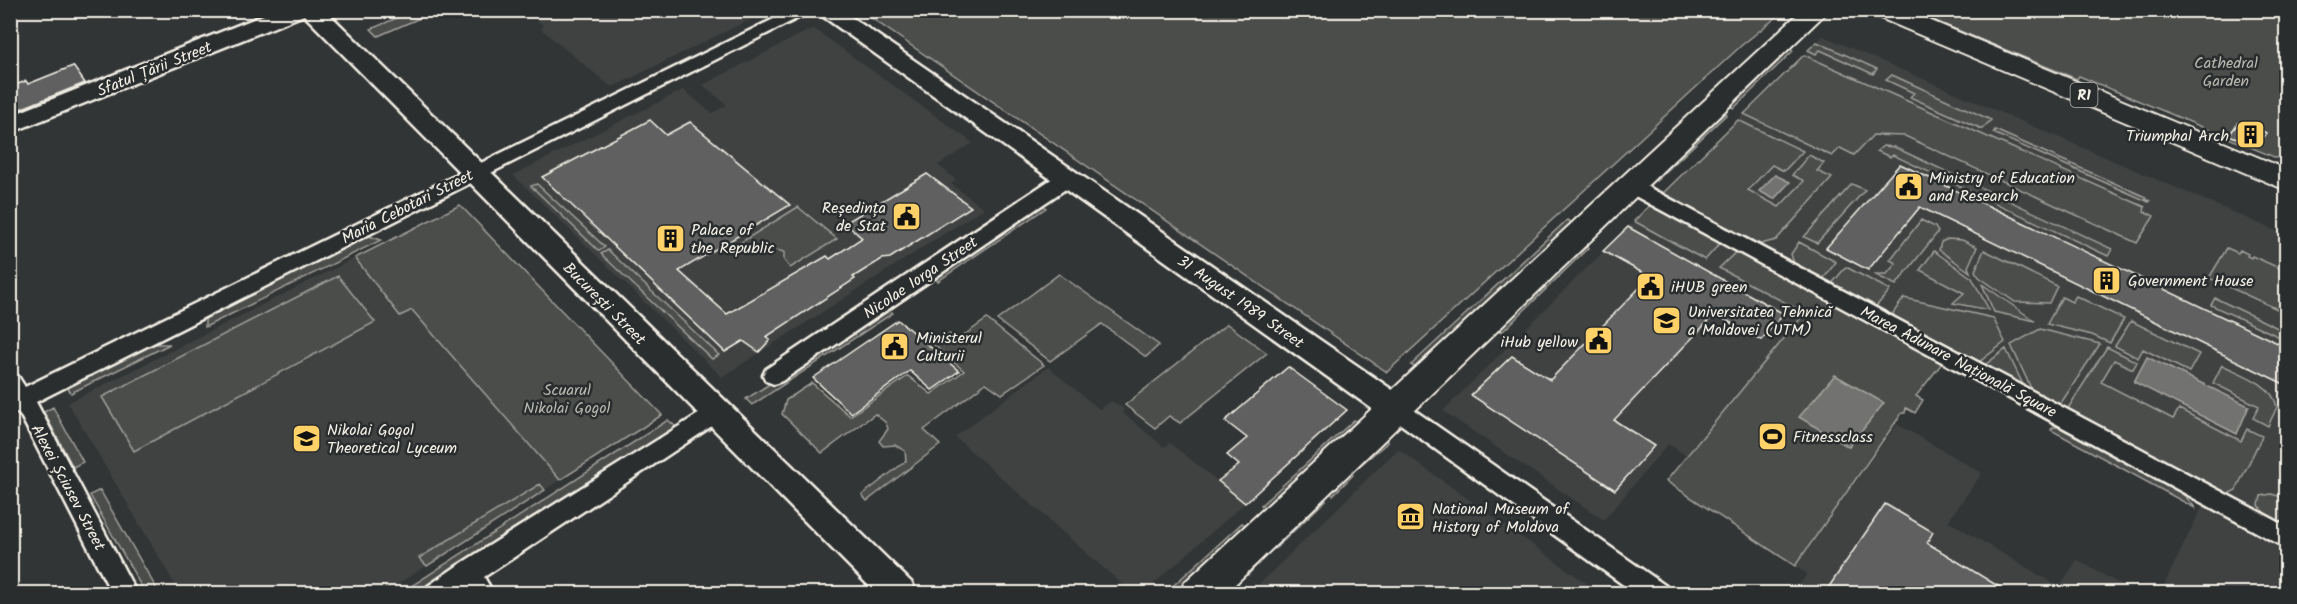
<svg xmlns="http://www.w3.org/2000/svg" width="2297" height="604" viewBox="0 0 2297 604" font-family="Kalam,sans-serif">
<style>
.built{fill:#404242}
.green{fill:#4b4d4c;stroke:#a09f9a;stroke-width:1.5}
.water{fill:#727370;stroke:#a6a5a0;stroke-width:1.5}
.building{fill:#5f605f;stroke:#f4f1e8;stroke-width:1.5}
.lines{fill:none;stroke-linecap:round;stroke-linejoin:round}
.street-casing{stroke:#f4f1e8;stroke-width:5}
.secondary-casing{stroke:#f4f1e8;stroke-width:5}
.primary-casing{stroke:#f4f1e8;stroke-width:4}
.street{fill:#2a2d2e;fill-rule:evenodd}
.secondary{fill:#2a2d2e;fill-rule:evenodd}
.primary{fill:#2a2d2e;fill-rule:evenodd}
.labels{text-anchor:middle;stroke-width:5;stroke-linejoin:round;paint-order:stroke}
.shield{fill:#2a2d2e;stroke:#b7b6b0;stroke-width:1.5}
.shield-label{font-size:15px;font-weight:bold;fill:#f4f1e8}
.park-label{font-size:16px;fill:#b9b8b1;stroke:#2a2d2e}
.street-label{font-size:16px;fill:#f4f1e8;stroke:#2a2d2e}
.poi-label{font-size:16px;fill:#f4f1e8;stroke:#2a2d2e;text-anchor:start}
</style>
<rect width="100%" height="100%" fill="#323535"/>
<filter id="ink" filterUnits="userSpaceOnUse"><feTurbulence type="fractalNoise" baseFrequency=".0167" numOctaves="2"/><feDisplacementMap in="SourceGraphic" scale="12" xChannelSelector="R" yChannelSelector="G"/><feConvolveMatrix kernelMatrix="1 2 1 2 8 2 1 2 1" color-interpolation-filters="sRGB"/></filter>
<g filter="url(#ink)">
<path class="built" d="M525,11H767L615,86H610L540,28L544,26Z
M813,28L973,143L938,165L956,180L951,184L984,208L722,377L513,175L683,90L712,113L727,105L703,85Z
M1823,36L2286,235V531L1661,195Z
M1652,203L1819,295L1687,456L1668,444L1604,520L1443,411Z
M355,258L400,316L411,310L560,480L384,593H180L68,403Z
M1048,367L1099,409L1112,401L1124,409L1122,412L1164,447L1170,443L1245,503L1143,593H1132L955,437Z
M1897,424L1982,473L1948,521L2059,587L2077,560L2136,593L1793,594L1807,574L1795,566Z
M1398,449L1589,585L1601,593H1250Z
M2203,505L2286,551V593H2160Z"/>
<path class="green" d="M413,11H436L378,36L371,29Z
M861,11L1783,10L1784,11L1742,45L1387,372Z
M1911,11H2286V162L2079,76L2077,79Z
M1817,42L1877,69L1873,74L1820,50L1816,54L1808,50Z
M1789,49L1793,51L1734,108L1730,106Z
M1804,55L2145,207L2144,211L2154,216L2137,243L1905,136L1873,135L1854,155L1840,148L1832,156L1744,114Z
M1892,75L1991,120L1982,129L1910,97L1914,93L1886,80Z
M1723,112L1727,114L1656,181L1652,179Z
M1738,120L1803,151L1784,171L1772,165L1748,190L1779,207L1804,181L1792,175L1809,155L1824,163L1817,171L1832,178L1776,240L1761,244L1746,240L1661,195Z
M1995,130L2146,197L2145,199L2150,201L2149,202L1993,133Z
M1883,146L1894,147L2112,249L2108,256L1893,155L1890,157L1877,151Z
M537,184L605,247L599,251L531,186Z
M1852,184L1865,190L1817,243L1804,237Z
M1652,203L1722,241L1705,260L1634,221Z
M460,205L662,415L560,480L412,310L400,316L355,258Z
M1043,205L1046,208L938,281L934,278Z
M798,207L837,239L790,268L784,260V252L769,248L727,251Z
M1567,220L1572,223L1416,368L1411,365Z
M1921,220L1935,227L1938,232L1896,285L1874,274H1887L1896,263L1890,260Z
M369,236L381,240L205,327V317Z
M1948,239L1962,240L1977,247L1968,267L1970,272L1939,250L1941,242Z
M1799,242L1836,262L1821,282L1794,264L1791,254Z
M1584,246L1588,248L1502,332L1497,329Z
M2227,248L2238,253L2240,250L2248,254L2247,256L2251,258L2252,256L2286,271V313L2209,278Z
M608,250L719,355L712,359L601,254Z
M1738,250L1943,362L1916,396L1923,400L1915,413L1906,408L1905,413H1902L1795,566L1666,481L1805,313L1719,268Z
M1984,250L2057,286L2049,303L2015,302L1979,277L1975,271Z
M1934,251L1972,278L1989,310L1953,303L1964,293L1920,270Z
M1846,267L1890,290L1873,310L1829,287Z
M1059,274L1159,345L1146,357L1102,324L1050,361L997,320Z
M338,276L375,322L134,451L102,397Z
M1982,284L2035,321L1994,312Z
M2076,296L2124,319L2110,343L2092,335L2047,324L2062,297L2072,302Z
M1904,298L1993,318L2005,342L1975,365L1897,322L1893,313Z
M2215,298L2286,332V340L2211,305Z
M887,309L893,313L752,405L746,399Z
M987,319L1044,365L1002,394L986,383L924,430L940,445L867,501L862,495L906,461L905,451L895,445L883,446L879,441L888,429L886,423L875,414L822,453L782,414L786,400L812,383L850,416L908,376L931,394L964,371L934,345L949,334L960,338Z
M2131,321L2199,354L2189,372L2143,349L2138,358L2115,346Z
M1227,324L1267,353L1180,423L1169,416L1155,428L1125,405Z
M2040,329L2100,344L2057,409L2035,397L2011,345Z
M151,344H170L71,393L67,386Z
M2107,347L2137,362L2133,369L2114,360L2101,382L2173,419L2179,409L2241,441L2247,429L2262,436L2236,490L2228,494L2216,492L2065,413Z
M2006,349L2027,393L1981,368Z
M2222,365C2241,374 2273,384 2277,407L2268,426L2253,418L2259,406L2213,383Z
M53,407L83,462L73,467L44,412Z
M668,420L676,427L419,593L399,594Z
M1354,420L1359,423L1265,508L1261,505Z
M2053,427H2063C2096,445 2178,480 2195,508L2051,430Z
M1382,438L1388,442L1351,473L1353,475L1333,495L1330,493L1325,498L1326,500L1275,549L1273,547L1248,575L1245,573L1228,593H1224Z
M540,484L545,490L427,566L419,558Z
M100,490L159,593H160H145L90,495Z
M2271,494L2286,498V529L2267,517L2259,505L2261,496Z
M1242,523L1247,526L1174,593L1164,594Z"/>
<path class="water" d="M1775,175L1790,182L1774,199L1759,191Z
M2147,357L2249,406L2237,434L2134,382Z
M1835,375L1884,403L1849,447L1799,417Z"/>
<path class="building" d="M73,66L85,83L10,113V87L26,81L28,84Z
M650,120L666,135L690,122L790,205L679,271L727,314L827,256L830,259L862,238L845,223L927,174L971,207L890,258L882,259L853,277L855,279L766,337L770,340L759,352L743,341L725,352L542,177Z
M2239,122L2267,133L2257,146L2229,135Z
M1900,164L2286,347V385L1920,207L1868,270L1826,248Z
M1628,227L1784,314L1761,340L1715,314L1614,420L1654,446L1615,490L1471,395L1512,356L1550,380L1650,277L1603,251Z
M898,320L959,371L932,390L910,371L851,413L813,378Z
M1288,367L1347,410L1245,503L1218,481L1239,465L1227,455L1247,438L1225,421Z
M1885,504L1933,532L1927,543L2011,594H1824Z"/>
<g class="lines">
<defs>
<path id="street" d="M792,10H814L36,402L137,594H112L22,418L17,412L10,414V373L18,376L25,387Z
M1066,172L1073,174L1076,179L1073,184L782,381L774,384L766,381L763,375L766,369L1059,174Z
M1631,178L2286,526V548L1624,190L1621,185L1624,180Z
M1396,400L1404,403L1666,586L1669,594H1636L1388,415L1385,409L1388,403Z
M716,403L724,406L727,412L724,418L484,577L494,594H466L464,590L459,594H425L428,586L457,566Z"/>
<path id="secondary" d="M276,10H325L912,583L917,594H877L304,15L10,133V116Z
M814,10H841L1407,400L1411,409L1407,418L1396,421L1385,418Z"/>
<path id="primary" d="M1802,10H1829L1225,594H1179L1185,582Z
M1870,10H1905L2286,169V190L1873,15Z"/>
</defs>
<use href="#street" class="street-casing"/>
<use href="#secondary" class="secondary-casing"/>
<use href="#primary" class="primary-casing"/>
<use href="#street" class="street"/>
<use href="#secondary" class="secondary"/>
<use href="#primary" class="primary"/>
</g>
</g>
<defs>
<symbol id="building-square" viewBox="-11 -11 22 22"><rect x="-9" y="-9" width="18" height="18" rx="4" fill="#ffd166" stroke="#2a2d2e"/><path d="M-4-6H4V6H1V3H-1V6H-4ZM-2.5-4.3h1.7v1.8h-1.7ZM.8-4.3h1.7v1.8H.8ZM-2.5-1h1.7V.8h-1.7ZM.8-1h1.7V.8H.8Z" fill="#111"/></symbol>
<symbol id="civic-square" viewBox="-11 -11 22 22"><rect x="-9" y="-9" width="18" height="18" rx="4" fill="#ffd166" stroke="#2a2d2e"/><path d="M-.6-6.5H3V-4.5H.6V-3L4-1V1h2V6H-6V1h2V-1L-.6-3ZM-1.2 2.5V6h2.4V2.5Z" fill="#111"/></symbol>
<symbol id="university-square" viewBox="-11 -11 22 22"><rect x="-9" y="-9" width="18" height="18" rx="4" fill="#ffd166" stroke="#2a2d2e"/><path d="M0-5L7-2L0 1L-7-2ZM-4 1L0 2.5L4 1V4Q0 6-4 4Z" fill="#111"/></symbol>
<symbol id="stadium-square" viewBox="-11 -11 22 22"><rect x="-9" y="-9" width="18" height="18" rx="4" fill="#ffd166" stroke="#2a2d2e"/><path d="M0-5a6.5 5 0 1 0 0 10a6.5 5 0 1 0 0-10ZM-3.5-1.8h7v3.6h-7Z" fill="#111"/></symbol>
<symbol id="school-square" viewBox="-11 -11 22 22"><rect x="-9" y="-9" width="18" height="18" rx="4" fill="#ffd166" stroke="#2a2d2e"/><path d="M0-5L7-2L0 1L-7-2ZM-4 1L0 2.5L4 1V4Q0 6-4 4Z" fill="#111"/></symbol>
<symbol id="museum-square" viewBox="-11 -11 22 22"><rect x="-9" y="-9" width="18" height="18" rx="4" fill="#ffd166" stroke="#2a2d2e"/><path d="M0-6L6-3V-2H-6V-3ZM-5-1h2V3h-2ZM-1-1h2V3h-2ZM3-1h2V3H3ZM-6 4H6V6H-6Z" fill="#111"/></symbol>
</defs>
<g fill-rule="evenodd">
<use href="#building-square" x="2234" y="118" width="33" height="33"/>
<use href="#civic-square" x="1892" y="170" width="33" height="33"/>
<use href="#civic-square" x="890" y="200" width="33" height="33"/>
<use href="#building-square" x="654" y="222" width="33" height="33"/>
<use href="#building-square" x="2090" y="264" width="33" height="33"/>
<use href="#civic-square" x="1634" y="270" width="33" height="33"/>
<use href="#university-square" x="1650" y="304" width="33" height="33"/>
<use href="#civic-square" x="1582" y="324" width="33" height="33"/>
<use href="#civic-square" x="878" y="330" width="33" height="33"/>
<use href="#stadium-square" x="1756" y="420" width="33" height="33"/>
<use href="#school-square" x="290" y="422" width="33" height="33"/>
<use href="#museum-square" x="1394" y="500" width="33" height="33"/>
</g>
<g class="labels">
<rect class="shield" x="2070.5" y="83" width="27" height="24" rx="4.5"/>
<g class="shield-label">
<text x="2084" y="100">R1</text>
</g>
<g class="park-label">
<text x="2226" y="68">Cathedral<tspan x="2226" dy="18">Garden</tspan></text>
<text x="567" y="395">Scuarul<tspan x="567" dy="18">Nikolai Gogol</tspan></text>
</g>
<g class="street-label">
<text transform="translate(154 68) rotate(-22)" y="6">Sfatul Țării Street</text>
<text transform="translate(407 206) rotate(-27)" y="6">Maria Cebotari Street</text>
<text transform="translate(920 277) rotate(-34)" y="6">Nicolae Iorga Street</text>
<text transform="translate(1241 301) rotate(35)" y="6">31 August 1989 Street</text>
<text transform="translate(605 303) rotate(45)" y="6">București Street</text>
<text transform="translate(1959 361) rotate(28)" y="6">Marea Adunare Națională Square</text>
<text transform="translate(69 487) rotate(62)" y="6">Alexei Șciusev Street</text>
</g>
<g class="poi-label">
<text x="2229" y="141" text-anchor="end">Triumphal Arch</text>
<text x="1929" y="183">Ministry of Education<tspan x="1929" dy="18">and Research</tspan></text>
<text x="886" y="213" text-anchor="end">Reședința<tspan x="886" dy="18">de Stat</tspan></text>
<text x="691" y="235">Palace of<tspan x="691" dy="18">the Republic</tspan></text>
<text x="2128" y="286">Government House</text>
<text x="1671" y="292">iHUB green</text>
<text x="1688" y="317">Universitatea Tehnică<tspan x="1688" dy="18">a Moldovei (UTM)</tspan></text>
<text x="916" y="343">Ministerul<tspan x="916" dy="18">Culturii</tspan></text>
<text x="1578" y="347" text-anchor="end">iHub yellow</text>
<text x="327" y="435">Nikolai Gogol<tspan x="327" dy="18">Theoretical Lyceum</tspan></text>
<text x="1793" y="442">Fitnessclass</text>
<text x="1432" y="514">National Museum of<tspan x="1432" dy="18">History of Moldova</tspan></text>
</g>
</g>
<rect width="2297" height="604" fill="none" stroke="#2a2d2e" stroke-width="36"/>
<rect x="18" y="18" width="2261" height="568" fill="none" stroke="#f4f1e8" stroke-width="2" filter="url(#ink)"/>
</svg>
